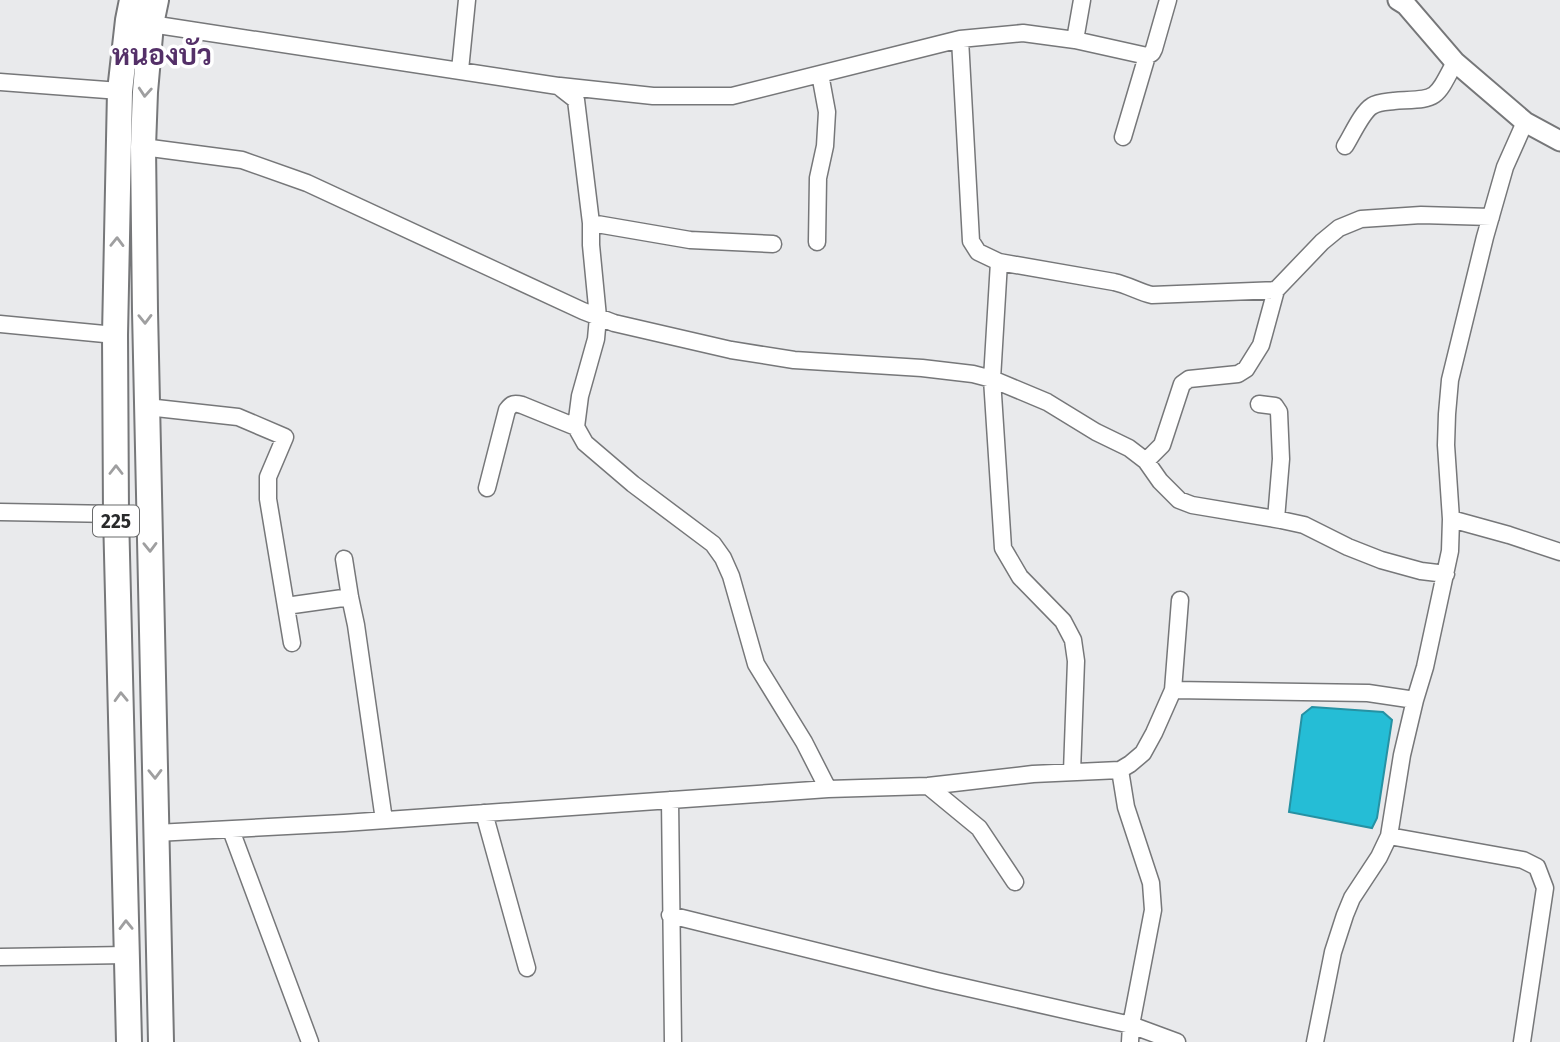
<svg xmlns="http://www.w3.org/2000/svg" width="1560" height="1042" viewBox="0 0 1560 1042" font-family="'Fira Sans',Sarabun,sans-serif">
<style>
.water{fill:#25bdd6;stroke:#2691a3;stroke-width:2}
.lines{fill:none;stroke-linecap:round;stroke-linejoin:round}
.minor-casing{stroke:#767779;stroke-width:19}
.tertiary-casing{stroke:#767779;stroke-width:23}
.primary-casing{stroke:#767779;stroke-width:28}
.minor{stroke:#fff;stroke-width:16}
.tertiary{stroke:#fff;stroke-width:19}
.primary{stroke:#fff;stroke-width:24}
.oneway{stroke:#9f9fa0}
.labels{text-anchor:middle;stroke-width:7;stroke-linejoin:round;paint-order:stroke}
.shield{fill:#fff;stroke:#696a6b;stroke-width:2}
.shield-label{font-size:19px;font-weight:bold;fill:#292a2b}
.district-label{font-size:28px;font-weight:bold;fill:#543068;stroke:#fff}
</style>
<rect width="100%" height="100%" fill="#e9eaec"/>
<path class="water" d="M1312,707L1383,712L1392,720L1377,818L1372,828L1289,812L1302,715Z"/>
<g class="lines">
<defs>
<path id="minor" d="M151,24L558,86L576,100L591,223V245L598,317L596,339L580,396L576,427L585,443L633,484L713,544L723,558L731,576L756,664L804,742L828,789
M960,39L971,241L978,252L999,262L1114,282C1128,285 1139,292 1152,295L1276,290
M1075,40L1082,0
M460,70L467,0
M0,82L120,91
M560,86L653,96H732L960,39L1023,33L1075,40L1147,56L1152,53L1154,49L1168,0
M1123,137L1147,56
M1345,146C1352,135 1362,112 1372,106C1378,102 1387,102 1394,101C1438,98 1434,102 1455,62
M143,147L242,160L307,183L583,311L614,323L731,350L794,360L922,368L973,374L992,379L1047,402L1096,432L1129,448L1146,461L1160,481L1179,500L1192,505L1281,520L1304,525L1348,547L1381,560L1421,571L1446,574
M591,223L690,240L773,244
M817,242L818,178L825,146L827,112L820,74
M999,262L992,379L1003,548L1020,577L1063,621L1073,640L1076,661L1072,772
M0,324L115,335
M1259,404L1275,406L1279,412L1281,459L1276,519
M147,407L238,417L285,437L268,477V499L292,643
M1146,461L1162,445L1182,384L1189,379L1238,374L1246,369L1261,345L1276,290L1322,242L1339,228L1361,219L1421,215L1491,217
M487,488L507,410C512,403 515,403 522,405L576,427
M0,512L116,514
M1451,519L1509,535L1560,552
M344,559L350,597L356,625L384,820
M286,606L350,597
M1173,690L1368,693L1415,700
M1120,770L1126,807L1151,883L1153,910L1131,1025L1130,1042
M928,786L979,828L1015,882
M670,800L673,1042
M484,813L527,968
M231,830L310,1042
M156,833L344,823L828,789L928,786L1033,774L1120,770L1130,764L1143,753L1154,733L1173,690L1180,600
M1389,836L1523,860L1537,867L1545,888L1522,1042
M670,915L937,981L1131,1025L1177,1042
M0,957L127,955
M1315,1042L1333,952L1345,915L1352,898L1379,857L1389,836L1402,755L1415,700L1425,667L1450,551L1451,519L1446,445L1447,414L1450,380L1485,237L1505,167L1525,122"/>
<path id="tertiary" d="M1398,0L1406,5L1455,62L1525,122L1560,141"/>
<path id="primary" d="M156,0L151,24L145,92L143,147L145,311L161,1042
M129,1042L116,514L115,335L120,91L128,20L132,0"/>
</defs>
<use href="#minor" class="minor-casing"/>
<use href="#tertiary" class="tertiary-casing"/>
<use href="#primary" class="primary-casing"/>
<use href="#minor" class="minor"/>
<use href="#tertiary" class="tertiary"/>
<use href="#primary" class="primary"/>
</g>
<defs><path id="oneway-chevron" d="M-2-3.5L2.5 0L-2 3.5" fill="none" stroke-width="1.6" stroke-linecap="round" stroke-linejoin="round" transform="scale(1.75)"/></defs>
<g class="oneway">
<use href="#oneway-chevron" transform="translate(145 92) rotate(94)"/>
<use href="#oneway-chevron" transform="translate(117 242) rotate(-89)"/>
<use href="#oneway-chevron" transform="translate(145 319) rotate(89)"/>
<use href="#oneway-chevron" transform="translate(116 470) rotate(-90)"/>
<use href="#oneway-chevron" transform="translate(150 547) rotate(89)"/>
<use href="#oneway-chevron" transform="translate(121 697) rotate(-92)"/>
<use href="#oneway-chevron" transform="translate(155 774) rotate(89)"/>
<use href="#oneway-chevron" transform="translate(126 925) rotate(-91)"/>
</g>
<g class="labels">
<rect class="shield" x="93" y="505.5" width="46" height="31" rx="5"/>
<g class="shield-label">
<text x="116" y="528">225</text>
</g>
<g class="district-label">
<text x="162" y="65">หนองบัว</text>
</g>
</g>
</svg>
